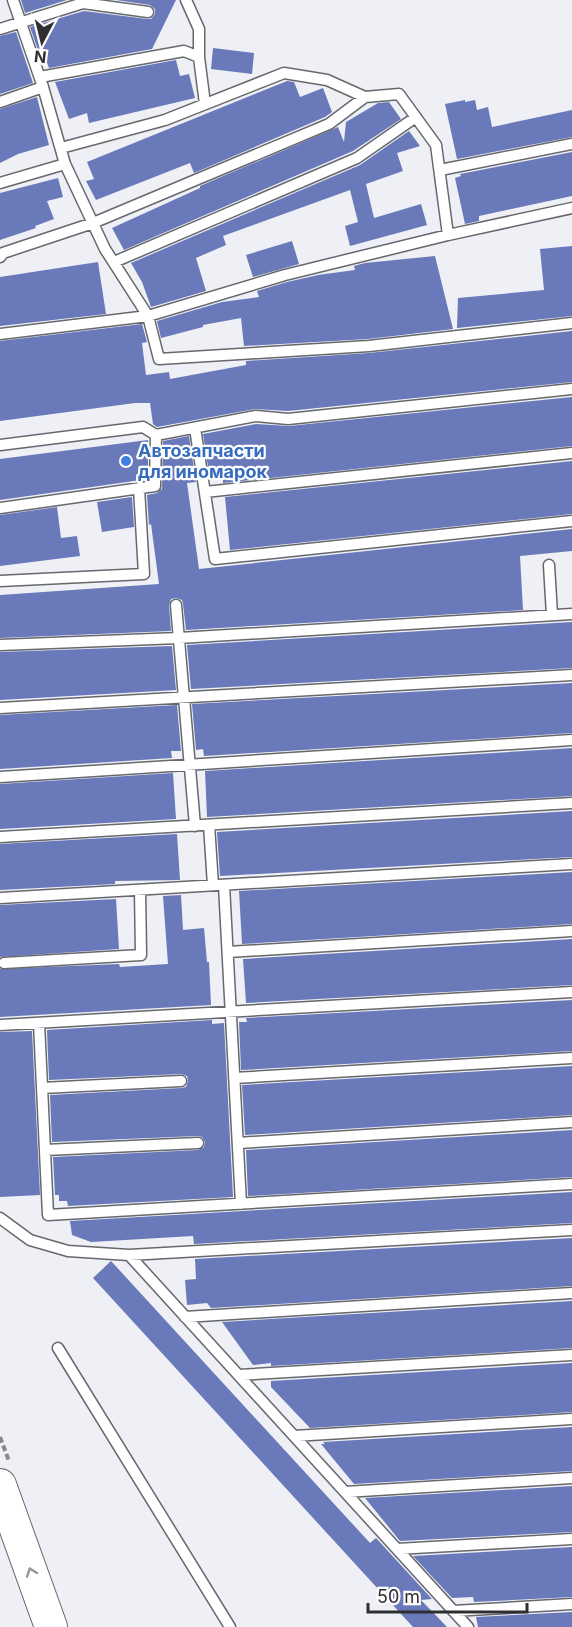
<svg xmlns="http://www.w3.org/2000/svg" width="572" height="1627" viewBox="0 0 572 1627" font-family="Inter,sans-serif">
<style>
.building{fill:#6a79ba}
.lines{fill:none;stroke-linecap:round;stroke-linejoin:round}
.service-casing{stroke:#67686d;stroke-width:13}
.primary-casing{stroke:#67686d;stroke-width:34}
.path{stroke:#88898d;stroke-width:4;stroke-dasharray:6 3;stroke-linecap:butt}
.service{stroke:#fff;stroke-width:10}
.primary{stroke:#fff;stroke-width:32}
.oneway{stroke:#979798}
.shop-dot{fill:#3f7fe0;stroke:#fdfdfe;stroke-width:2}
.labels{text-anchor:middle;stroke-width:4.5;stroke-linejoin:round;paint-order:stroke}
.shop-label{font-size:18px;font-weight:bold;fill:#366cbe;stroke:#fdfdfe;text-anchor:start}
</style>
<rect width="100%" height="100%" fill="#eef0f5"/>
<path class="building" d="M21,0H67L25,13Z
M116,0H176L152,49L49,68L44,55L40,56L30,27L84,11L147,19H151L155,14V9L150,5Z
M16,32L33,83L0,94V36Z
M213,48L254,53L252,74L211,69Z
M176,60L180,76L189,74L195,98L89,123L87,113L69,119L55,82Z
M287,81L294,82L300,97L323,88L332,112L325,117L194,173L190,163L96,200L86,181L94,179L87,162Z
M37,97L49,145L18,154L0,163V109Z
M465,100V102L475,100L477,110L488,107L492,127L572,110V137L457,159L445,104Z
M389,102L401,119L353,151L124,250L112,228L200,188V186L338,127L344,142L346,122L378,103Z
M409,131L420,146L397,153L403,171L366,184L374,218L421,204L427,225L350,246L345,226L358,222L350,190L223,236L226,245L196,258L206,291L151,307L142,282L131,263L360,165Z
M572,152V196L479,216V221L465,224L455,178L461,176L460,174Z
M58,178L63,197L47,201L54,219L35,226L36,228L0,240V193Z
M292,241L299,264L253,277L246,255Z
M572,246V316L457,328L458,298L544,290L540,249Z
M435,256L453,329L368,339L244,346L241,318L203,325V327L161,338L157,321L222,302L259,297L257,291L287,282L318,275L355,270L354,266L365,263Z
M98,262L106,314L0,326V277Z
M142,324L147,342L142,343L146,375L169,372L170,379L246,365V361L369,353L572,331V382L288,411L255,409L157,427L153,424L150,403H135L0,421V341Z
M572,397V446L223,483V478L210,480L203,434L256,424L289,426Z
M189,436L196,482L187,483L199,569L572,529V551L520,556L523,610L186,630L183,604L182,600L176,598L171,599L169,605L171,631L0,638V595L159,584L151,524L149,525L147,495L157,493L162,489L163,441Z
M148,440V479L0,500V459Z
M572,461V514L230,550L225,497Z
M132,497L134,527L102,532L97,502Z
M57,507L61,538L77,536L80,556L0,566V515Z
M572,622V668L191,689L187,645Z
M172,646L176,690L0,700V652Z
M572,683V733L204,756L203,749L196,750L192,704Z
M177,705L181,751H171L172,758L0,769V715Z
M572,748V796L207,817L205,771Z
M173,773L176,819L0,829V784Z
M572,811V857L220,876L217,832Z
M177,834L180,880L115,881V884L0,890V844Z
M572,872V924L242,944L239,891Z
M181,895L183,930L204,928L207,962H209L211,1005L0,1017V969L119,964L120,967L168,964L163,896Z
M116,899L119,949L0,957V905Z
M572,939V985L246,1003L243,959Z
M572,1000V1051L241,1070L239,1022H247L246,1018Z
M212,1020V1024L224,1023L233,1197L68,1206L67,1201H59V1195H55L53,1157L198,1150L204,1147L205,1142L202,1137L198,1136L52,1142L50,1095L181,1088L186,1087L188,1081L187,1076L181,1074L49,1080L47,1030Z
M32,1031L40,1195L0,1197V1032Z
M572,1066V1115L245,1135L242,1085Z
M572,1130V1177L248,1196L246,1150Z
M572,1192V1223L194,1244L193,1236L91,1242L72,1235L70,1221Z
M572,1238V1286L211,1308L207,1303L187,1305L185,1280L196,1279L195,1259Z
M111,1261L370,1543L376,1538L432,1599L421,1600L447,1627H413L93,1278Z
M572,1301V1348L271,1366V1363L253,1365L222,1322Z
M572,1363V1412L310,1428L271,1387V1381Z
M572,1427V1471L354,1484L321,1444H325L323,1442Z
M572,1486V1532L400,1541L365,1498Z
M572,1547V1597L474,1602L473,1597L452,1598L413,1556Z
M572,1612V1627H478L476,1617Z"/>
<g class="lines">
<defs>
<path id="service" d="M13,0L43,87L65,164L105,249L148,316L159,359L369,346L572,323
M186,0L199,29V57L205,104
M0,29L83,3L148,12
M40,77L184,51L199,57
M0,102L43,87
M61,148L165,120L284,73L327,80L365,97L399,94L436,145L448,235
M440,170L572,144
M0,183L65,164
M0,257L3,253L93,223L329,124L365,97
M114,262L357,158L416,117
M0,334L148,316L285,275L448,235L572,208
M195,428L215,559L572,521
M0,445L143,427L156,435L256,416L288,419L572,389
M205,492L572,453
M0,508L155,486L156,435
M549,565L552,615
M0,581L144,574L139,488
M176,605L195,826
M0,645L179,638L572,614
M0,708L572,675
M0,777L572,740
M209,825L213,885
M0,837L572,803
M224,885L241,1204
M0,898L572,864
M228,952L572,931
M4,963L141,955L140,890
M39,1023L48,1215L572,1184
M0,1025L572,992
M234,1078L572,1058
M42,1088L181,1081
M238,1143L572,1122
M45,1150L198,1143
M0,1218L30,1240L68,1251L129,1255L572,1230
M129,1255L468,1627
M185,1317L572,1293
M58,1348L230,1627
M239,1375L572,1355
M294,1436L572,1419
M345,1492L572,1478
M397,1549L572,1539
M453,1611L572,1604"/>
<path id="primary" d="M0,1485L51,1627"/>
</defs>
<use href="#service" class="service-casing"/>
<use href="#primary" class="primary-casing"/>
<path class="path" d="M0,1437L9,1461"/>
<use href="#service" class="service"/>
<use href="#primary" class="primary"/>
</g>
<defs><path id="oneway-chevron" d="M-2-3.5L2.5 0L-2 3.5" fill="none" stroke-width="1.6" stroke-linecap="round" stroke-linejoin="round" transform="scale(1.5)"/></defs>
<use class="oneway" href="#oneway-chevron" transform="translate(31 1572) rotate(-110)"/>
<circle class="shop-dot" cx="126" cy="461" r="6"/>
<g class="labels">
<g class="shop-label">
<text x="138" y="457">Автозапчасти<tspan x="138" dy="21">для иномарок</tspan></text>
</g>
</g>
<g transform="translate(42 42) rotate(187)" stroke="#fdfdfe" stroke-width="4.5" paint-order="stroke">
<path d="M0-4.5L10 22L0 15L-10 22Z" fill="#2f2f32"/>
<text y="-9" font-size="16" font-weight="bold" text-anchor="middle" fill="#2f2f32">N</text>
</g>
<path d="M368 1603v9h159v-9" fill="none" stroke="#2f2f32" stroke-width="3"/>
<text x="377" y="1603" font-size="18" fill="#2f2f32" stroke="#fdfdfe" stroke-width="4.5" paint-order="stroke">50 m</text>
</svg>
